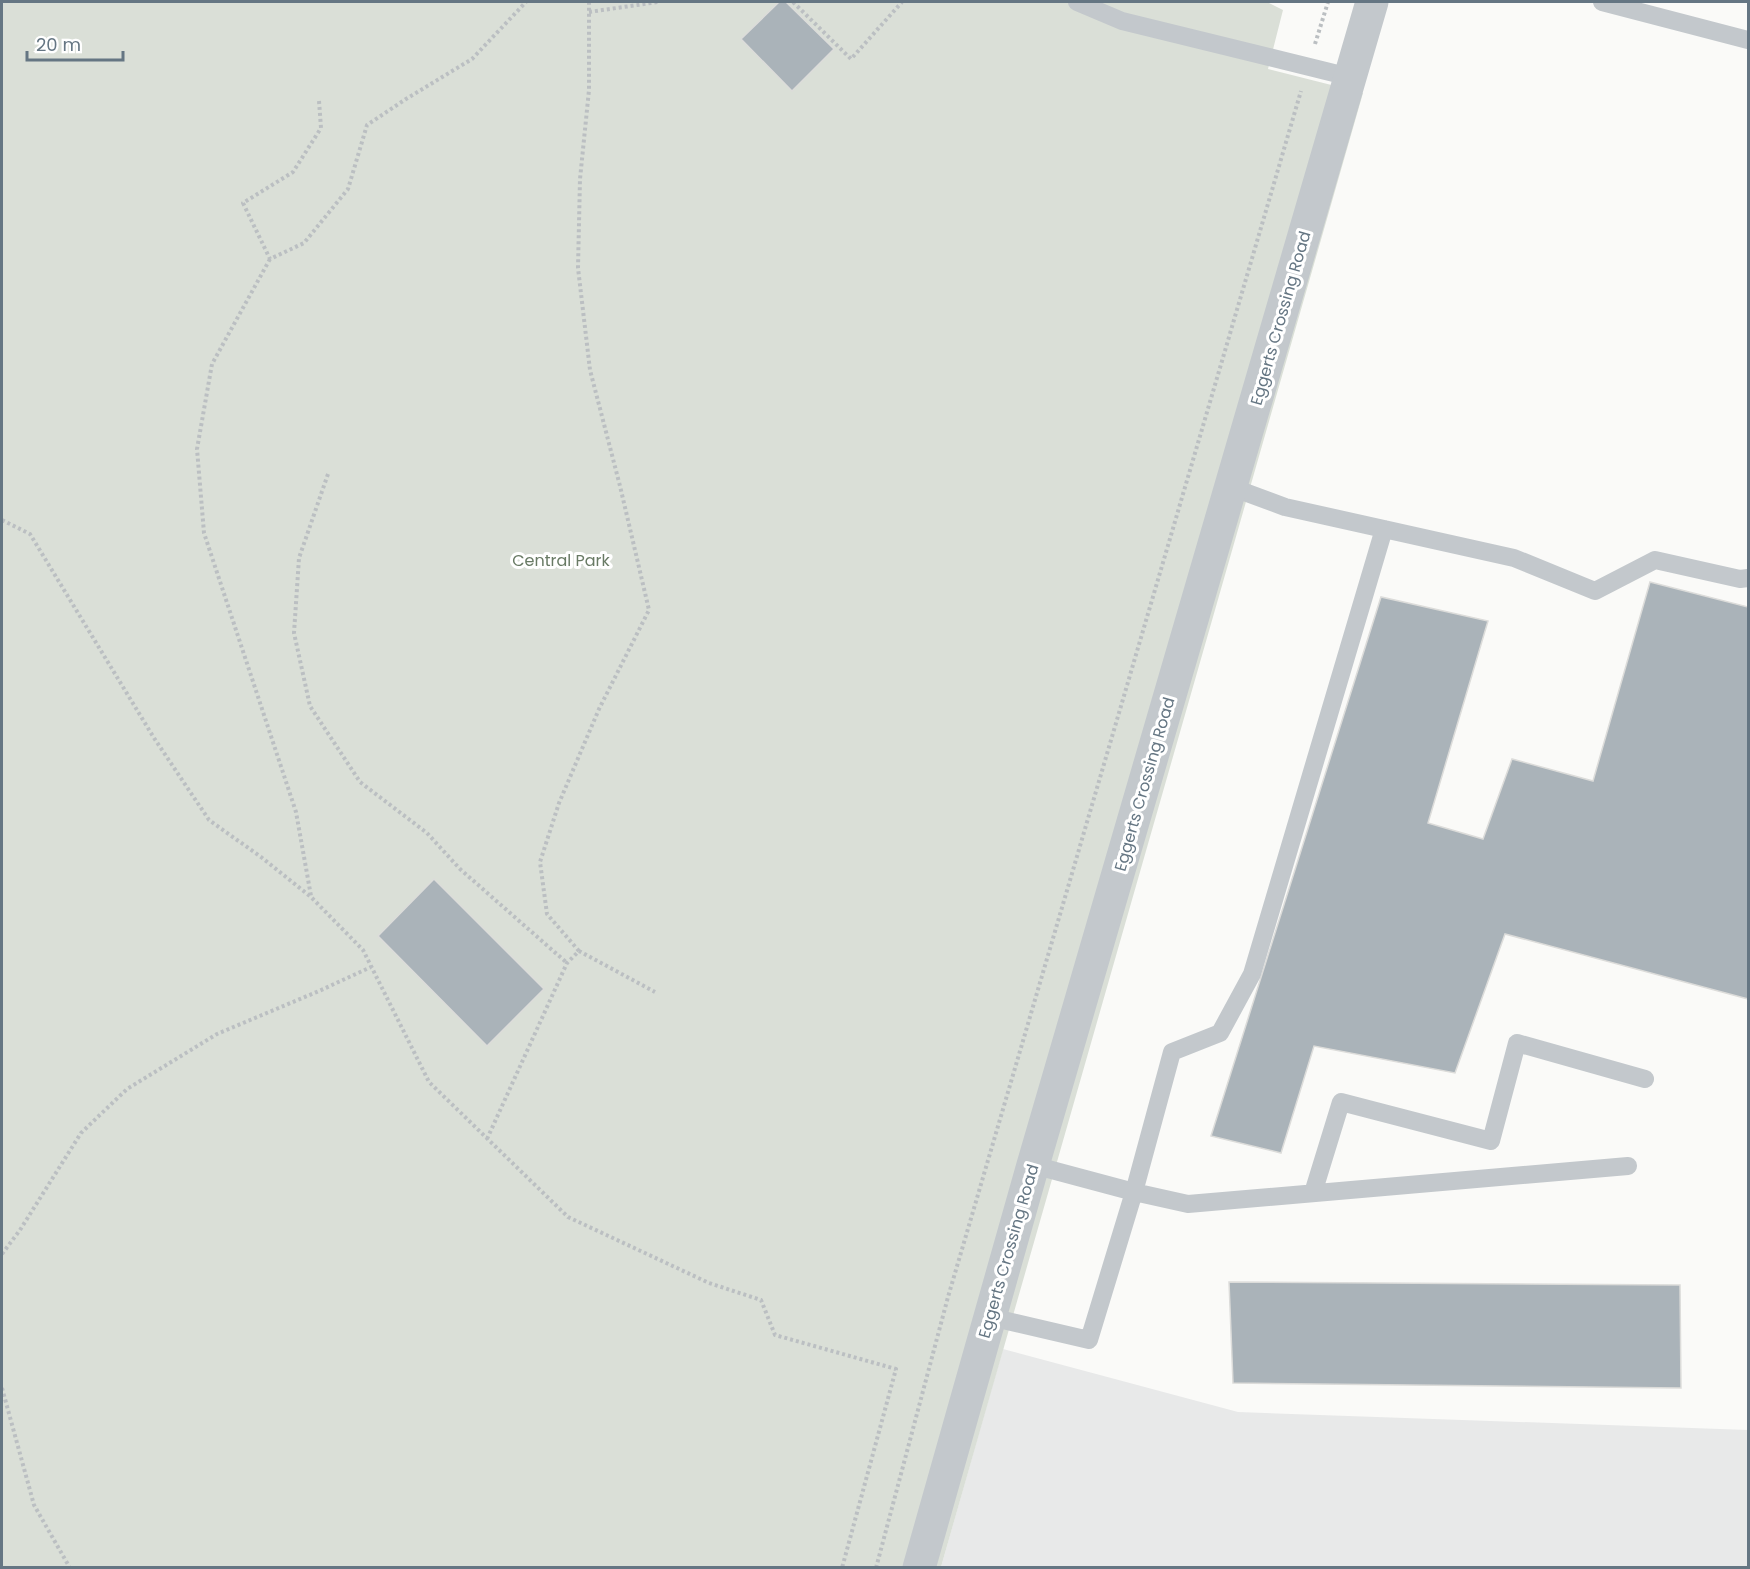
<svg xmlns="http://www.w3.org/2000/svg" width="1750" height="1569" viewBox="0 0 1750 1569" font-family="Poppins,sans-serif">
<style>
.built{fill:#e8e9e9}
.green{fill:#dadfd7}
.building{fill:#aab3b9;stroke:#dcdcda;stroke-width:1.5}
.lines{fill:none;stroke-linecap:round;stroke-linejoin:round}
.path{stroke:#bbbfc2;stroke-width:4;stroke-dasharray:3 3;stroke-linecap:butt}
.service{stroke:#c3c8cc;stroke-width:18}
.tertiary{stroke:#c3c8cc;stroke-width:33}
.labels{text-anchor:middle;stroke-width:6;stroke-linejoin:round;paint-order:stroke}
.street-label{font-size:16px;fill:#657683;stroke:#fff}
.park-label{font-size:16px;fill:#687a64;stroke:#fff}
</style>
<rect width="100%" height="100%" fill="#fafaf8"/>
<path class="built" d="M1003,1349L1238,1412L1748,1430V1567H941Z"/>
<path class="green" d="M2,2H1267L1283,10L1268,69L1363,93L941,1567L2,1568Z"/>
<path class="building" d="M779,2H786L834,49L792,91L741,39Z
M1650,582L1748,607V999L1505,934L1455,1073L1314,1046L1281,1153L1211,1136L1381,597L1488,621L1428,823L1483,839L1512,759L1593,781Z
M434,879L544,989L487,1046L378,936Z
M1229,1282L1680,1285L1681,1388L1233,1383Z"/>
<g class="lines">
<path class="path" d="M793,2L851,59L902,2
M589,12L658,2
M1315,44L1328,2
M319,101L321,128L293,172L243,203L270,259L304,243L348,189L367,125L406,99L472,59L526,2
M270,259L212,364L197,449L204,533L296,812L311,896
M328,474L299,558L294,633L310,706L360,782L427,833L460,869L567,963
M2,520L30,534L154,738L209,820L261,857L311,897L363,950L429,1082L568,1217L709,1283L761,1300L775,1335L896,1369L842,1568
M579,951L547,914L540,862L559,803L599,709L649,610L620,486L590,370L578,268L580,179L589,90V2
M487,1139L567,963L579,951L655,992
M2,1254L20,1230L81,1133L127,1089L217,1034L319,991L371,967
M2,1388L34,1505L70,1568
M876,1568L948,1297L1301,91"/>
<path class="service" d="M1077,2L1122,21L1350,77
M1602,2L1748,40
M1231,487L1285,507L1514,558L1595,591L1655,560L1740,579L1748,578
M1384,529L1252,974L1220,1033L1172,1052L1134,1192L1188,1204L1628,1166
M1313,1193L1341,1102L1491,1141L1517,1043L1645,1079
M990,1317L1089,1340L1134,1192L1033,1165"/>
<path class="tertiary" d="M919,1568L1033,1165L1372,2"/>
</g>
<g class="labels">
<g class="street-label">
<text transform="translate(1280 318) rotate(-74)" y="6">Eggerts Crossing Road</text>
<text transform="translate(1144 784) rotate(-74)" y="6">Eggerts Crossing Road</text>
<text transform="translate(1008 1251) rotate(-74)" y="6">Eggerts Crossing Road</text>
</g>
<g class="park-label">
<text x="561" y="566">Central Park</text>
</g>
</g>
<rect width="1750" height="1569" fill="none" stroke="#657683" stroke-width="6"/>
<path d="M27 51v9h96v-9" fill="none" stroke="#657683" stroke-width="3"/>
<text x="36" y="51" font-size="18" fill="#657683" stroke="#ffffff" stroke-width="4.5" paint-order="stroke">20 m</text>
</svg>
